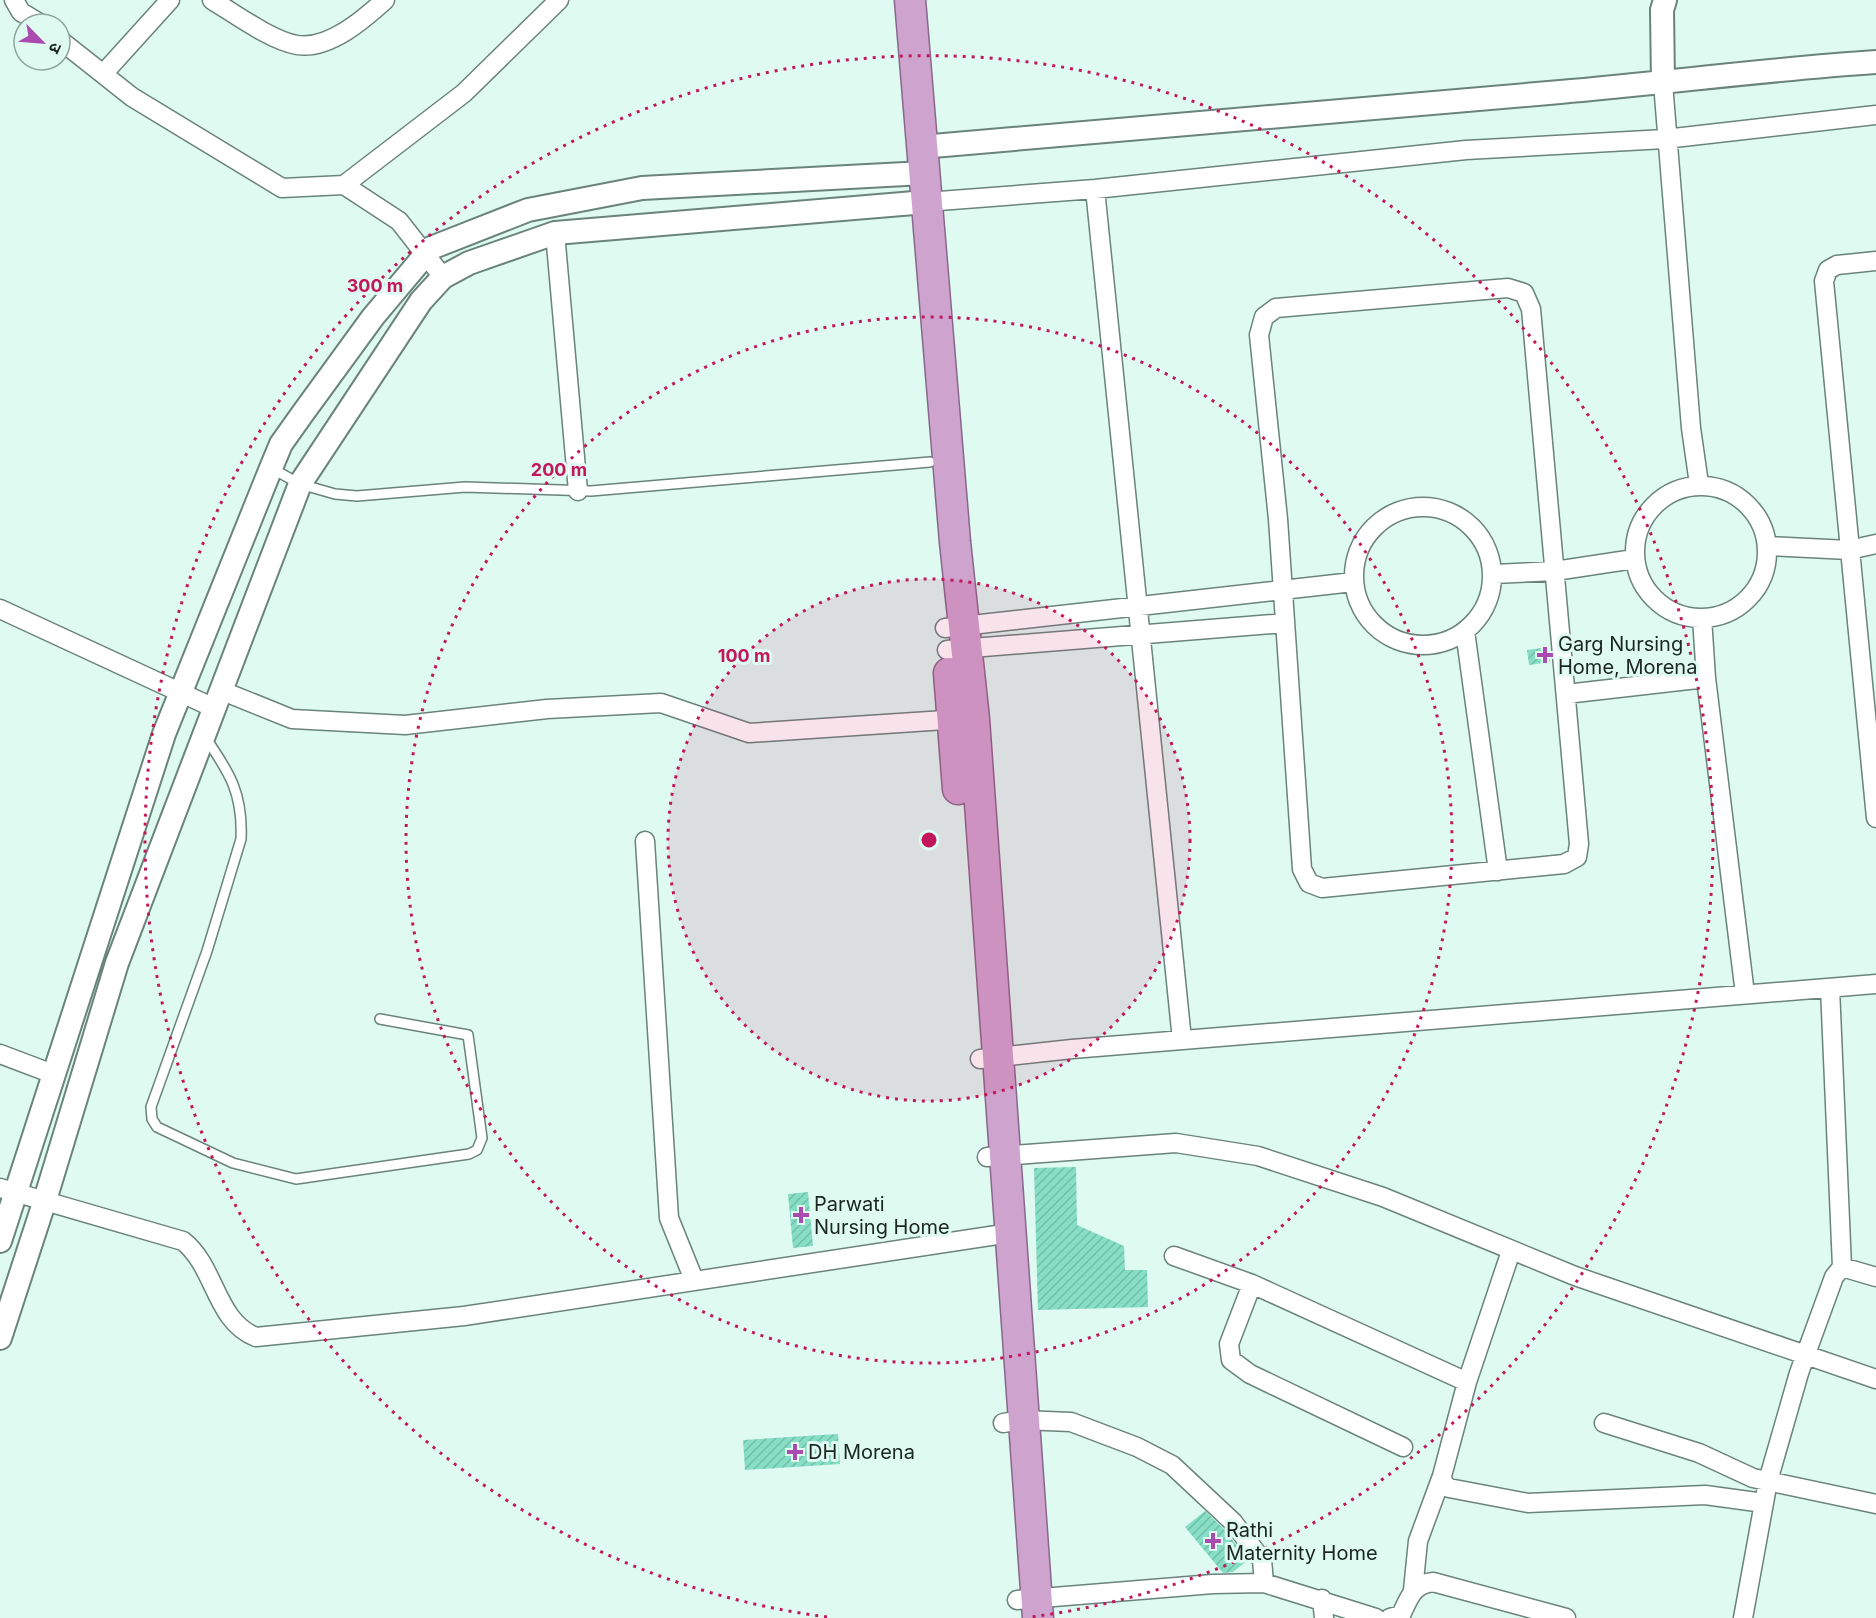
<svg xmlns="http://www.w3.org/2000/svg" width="1876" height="1618" viewBox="0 0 1876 1618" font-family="Inter,'Noto Sans Devanagari',sans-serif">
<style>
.building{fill:url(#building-hatch)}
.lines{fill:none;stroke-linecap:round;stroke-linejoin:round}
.service-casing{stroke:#6a837b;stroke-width:12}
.minor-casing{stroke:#6a837b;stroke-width:21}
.tertiary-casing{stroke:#6a837b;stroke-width:26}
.trunk-casing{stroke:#87688a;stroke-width:33}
.service{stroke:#fff;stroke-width:9}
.minor{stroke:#fff;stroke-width:18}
.tertiary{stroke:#fff;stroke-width:22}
.trunk{stroke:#cea3ce;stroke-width:30}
.ring{fill:none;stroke:#c2185b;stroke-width:3;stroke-dasharray:3 6}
.poi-dot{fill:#ab4ab1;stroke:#defaf1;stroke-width:2}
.labels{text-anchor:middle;stroke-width:6;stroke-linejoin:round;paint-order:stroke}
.poi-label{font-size:20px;fill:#1b2522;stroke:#defaf1;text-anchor:start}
.centre{fill:#c2185b;stroke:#defaf1;stroke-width:3}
.ring-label{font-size:18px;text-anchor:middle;font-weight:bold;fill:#c2185b;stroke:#defaf1;stroke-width:6;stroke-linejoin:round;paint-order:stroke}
</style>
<defs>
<pattern id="building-hatch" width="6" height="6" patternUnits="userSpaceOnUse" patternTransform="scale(1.5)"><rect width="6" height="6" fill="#86dec5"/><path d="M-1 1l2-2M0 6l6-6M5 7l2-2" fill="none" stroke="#73bea9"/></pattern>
</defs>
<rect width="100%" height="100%" fill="#defaf1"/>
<path class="building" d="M1549,647L1550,662L1529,665L1527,650Z
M1076,1167L1077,1225L1124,1246L1125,1270H1147L1148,1307L1038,1310L1034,1168Z
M808,1192L813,1246L793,1248L788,1194Z
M838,1434L840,1464L745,1470L743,1440Z
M1205,1511L1225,1530L1248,1560L1233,1572L1223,1573L1185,1527Z"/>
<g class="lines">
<defs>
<path id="service" d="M271,468L300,484L335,494L357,496L465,487L591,491L930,462
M205,737C230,773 243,794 241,839L207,951L151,1107L152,1119L157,1127L233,1163L296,1179L469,1154L477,1150L482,1138L468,1035L380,1019"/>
<path id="minor" d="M14,0L21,12L41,24
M212,0C235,14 272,41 297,45C329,50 364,19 385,0
M60,40L132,97L282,188L344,185
M103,74L170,0
M1663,83L1691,428L1699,484
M1095,189L1182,1040
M926,202L1095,189L1466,150L1665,139L1876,115
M555,233L578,491
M1876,261L1837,265L1828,270L1824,281L1876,818
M443,277L399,221L344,185L464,93L559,0
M1508,288L1524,293L1531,309L1579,844L1577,857L1564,864L1322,888L1309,883L1302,869L1278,519L1259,335L1264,317L1276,308Z
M1635 552a66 66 0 1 1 132 0a66 66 0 1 1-132 0Z
M1354 576a69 69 0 1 1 138 0a69 69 0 1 1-138 0Z
M1768,546L1849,550L1876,544
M1494,574L1555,571L1634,559
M0,609L214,708
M1702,618L1706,678L1745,994
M945,628L1353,582
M1465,631L1498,871
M947,650L1285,623
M220,690L292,719L405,725L547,709L661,703L749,733L960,719
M1566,694L1706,678
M645,841L669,1218L694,1280
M0,1054L53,1074
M980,1059L1072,1049L1876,984
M987,1157L1176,1143L1258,1156L1383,1197L1575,1276L1876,1379
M0,1188L183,1241C216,1267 215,1321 256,1337L464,1316L1010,1233
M1511,1251L1467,1382L1442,1476L1443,1483L1449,1488L1528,1503L1705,1495L1764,1503
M1174,1256L1252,1284L1467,1382
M1842,1267L1876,1277
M1252,1284L1229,1344L1231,1360L1250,1374L1403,1447
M1003,1423L1022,1420L1071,1422L1137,1447L1172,1465L1233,1522L1262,1560L1264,1583
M1604,1423L1699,1453L1753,1478L1876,1504
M1413,1590L1418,1541L1442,1476
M1322,1599L1324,1618
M1017,1600L1213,1584L1264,1583L1376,1618
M1390,1618L1401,1615C1409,1598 1413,1584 1433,1582L1566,1618
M1743,1618L1768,1481L1799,1373L1834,1277L1842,1267L1830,988"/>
<path id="tertiary" d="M1663,83L1662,10L1665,0
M921,147C1134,130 1347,112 1560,92C1665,83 1770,69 1876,62
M0,1241L164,734L271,468L281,444L303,413L373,317L431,248L528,210L642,188L924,173
M0,1338L45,1200L117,963L300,484L421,301L443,277L469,263L555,233L926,202"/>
<path id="trunk" d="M910,0L955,542L974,719L1038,1618
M949,673L958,789"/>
</defs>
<use href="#service" class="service-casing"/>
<use href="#minor" class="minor-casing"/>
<use href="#tertiary" class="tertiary-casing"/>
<use href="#trunk" class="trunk-casing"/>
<use href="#service" class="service"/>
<use href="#minor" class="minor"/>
<use href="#tertiary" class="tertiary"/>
<use href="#trunk" class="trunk"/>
</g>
<circle cx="929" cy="840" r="261" fill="#c2185b" fill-opacity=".12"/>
<g class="ring">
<circle cx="929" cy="840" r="261"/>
<circle cx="929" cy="840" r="523"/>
<path d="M827 1617A784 784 0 1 1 1031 1617"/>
</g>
<g class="poi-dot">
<path d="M1542 646h6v6h6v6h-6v6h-6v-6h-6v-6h6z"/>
<path d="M798 1206h6v6h6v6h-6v6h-6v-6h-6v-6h6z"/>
<path d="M792 1443h6v6h6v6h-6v6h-6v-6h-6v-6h6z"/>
<path d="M1210 1532h6v6h6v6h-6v6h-6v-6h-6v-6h6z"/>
</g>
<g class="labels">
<g class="poi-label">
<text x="1558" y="651">Garg Nursing<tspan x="1558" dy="23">Home, Morena</tspan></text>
<text x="814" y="1211">Parwati<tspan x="814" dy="23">Nursing Home</tspan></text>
<text x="808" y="1459">DH Morena</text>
<text x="1226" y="1537">Rathi<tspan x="1226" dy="23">Maternity Home</tspan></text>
</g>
</g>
<circle cx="929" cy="840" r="9" class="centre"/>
<g class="ring-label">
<text x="375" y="292">300 m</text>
<text x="559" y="476">200 m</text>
<text x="744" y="662">100 m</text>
</g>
<g transform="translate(42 42) rotate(115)"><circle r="28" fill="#defaf1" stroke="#90a59e" stroke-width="1.5"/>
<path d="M0-4.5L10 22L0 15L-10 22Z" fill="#ab4ab1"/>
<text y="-9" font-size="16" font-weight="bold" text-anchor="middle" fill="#1b2522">उ</text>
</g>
</svg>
